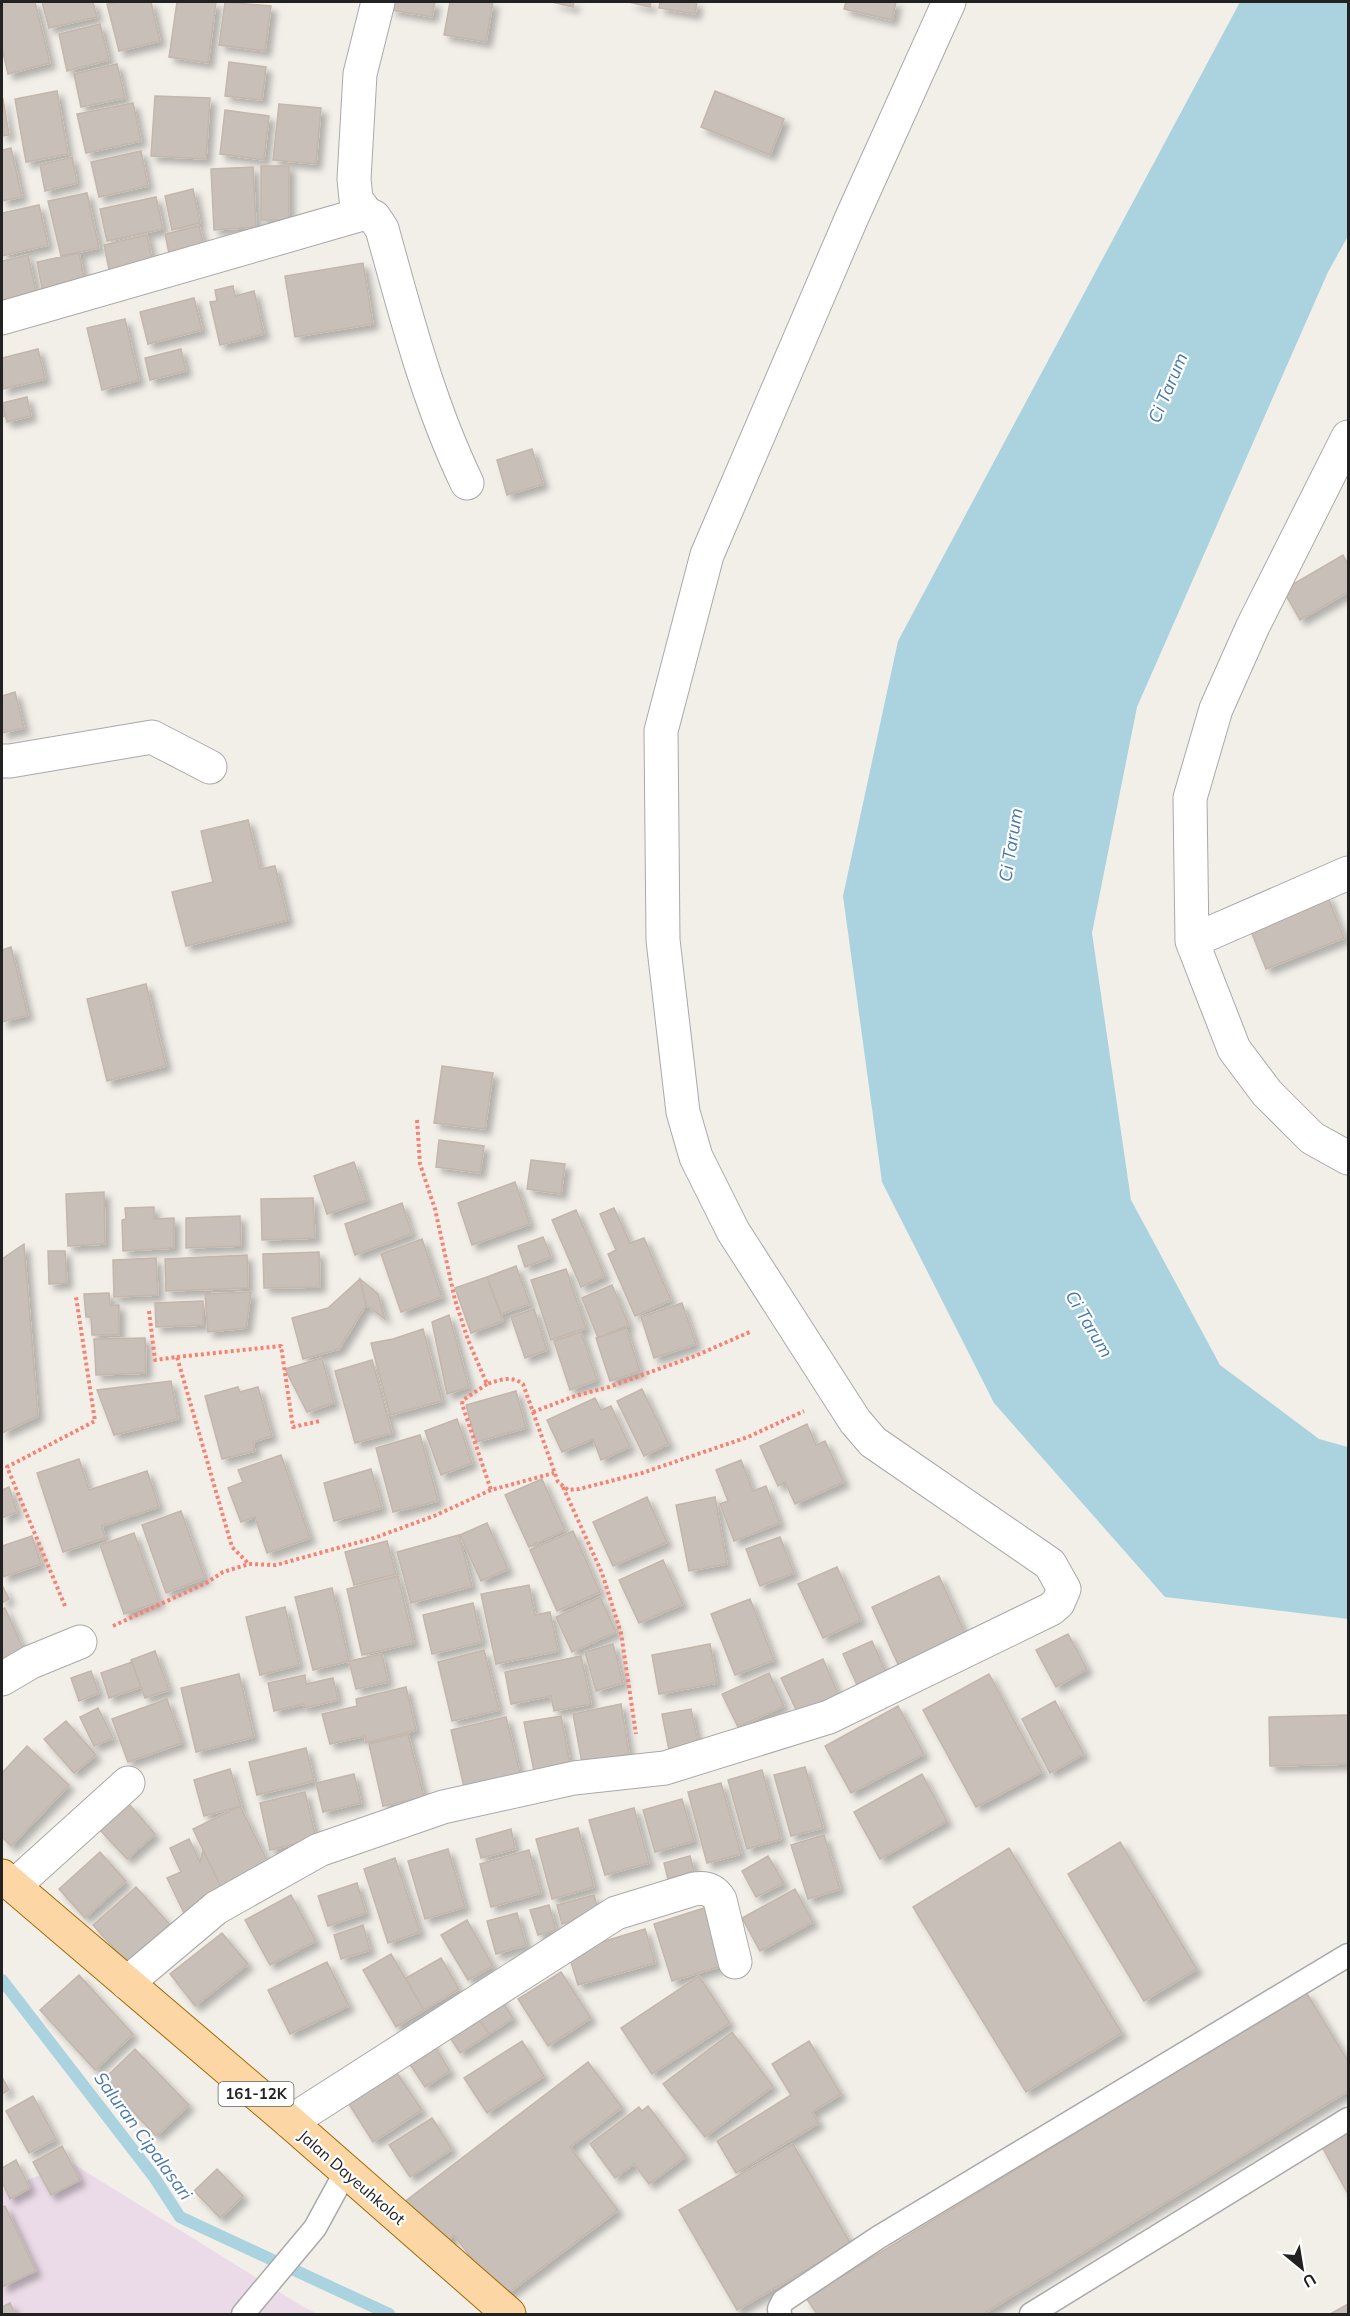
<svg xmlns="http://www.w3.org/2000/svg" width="1350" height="2316" viewBox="0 0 1350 2316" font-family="Mulish,sans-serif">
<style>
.industrial{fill:#ebdbe8}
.water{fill:#aad3df}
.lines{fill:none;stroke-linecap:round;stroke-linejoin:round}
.stream{stroke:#aad3df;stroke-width:12}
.building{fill:#c7bfb8;stroke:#c4b6ab;stroke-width:1.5;filter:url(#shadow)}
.lane-casing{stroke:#a9a9a9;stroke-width:25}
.street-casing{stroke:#a9a9a9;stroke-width:35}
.primary-casing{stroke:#a06b00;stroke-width:35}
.path{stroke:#fa8072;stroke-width:4;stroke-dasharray:3 3;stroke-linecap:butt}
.lane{stroke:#fff;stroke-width:22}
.street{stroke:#fff;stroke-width:33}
.primary{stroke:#fcd6a4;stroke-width:33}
.labels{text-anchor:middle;stroke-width:4.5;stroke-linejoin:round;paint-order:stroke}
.shield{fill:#fff;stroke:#646464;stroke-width:1.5}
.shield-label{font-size:15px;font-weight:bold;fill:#222}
.street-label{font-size:16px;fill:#222;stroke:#fff}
.water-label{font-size:18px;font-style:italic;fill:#4a7aab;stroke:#fff}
</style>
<defs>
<filter id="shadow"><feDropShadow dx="5.5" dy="5.5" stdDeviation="3" flood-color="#0004"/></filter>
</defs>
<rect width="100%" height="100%" fill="#f2efe9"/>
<path class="industrial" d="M72,2163L302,2306L318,2314H2V2190Z"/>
<path class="water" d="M1240,2H1348V236L1328,272L1137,707L1092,933L1131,1200L1220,1365L1319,1439L1348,1447V1619L1165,1597L994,1403L882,1182L843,896L898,641Z"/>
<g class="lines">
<path class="stream" d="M2,1980L154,2177L180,2217L389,2314"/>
</g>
<path class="building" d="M2,2H35L50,63L8,74L2,48Z
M42,2H93L97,17L49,28Z
M119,2H151L160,41L119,51L107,4Z
M177,2H216L208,63L169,57Z
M225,2L271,6L265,51L219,45Z
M392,2H435L432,17L391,10Z
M450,2H493L486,42L444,35Z
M552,2H574L573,7Z
M629,2H651L650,7Z
M660,2H697L695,14L659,8Z
M846,2H896L892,20L844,9Z
M100,24L109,60L67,71L59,34Z
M229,62L266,67L262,100L225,96Z
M117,64L125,98L81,107L74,74Z
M57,91L68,154L26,162L15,99Z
M715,91L784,119L770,155L701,127Z
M155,96L210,98L206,159L151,156Z
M2,99H3L9,135L2,136Z
M133,103L141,141L86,153L77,114Z
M279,104L321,108L316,164L273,160Z
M225,110L269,116L264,160L220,154Z
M11,148L22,197L2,201V150Z
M141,151L148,186L99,197L91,162Z
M72,157L77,183L45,191L40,165Z
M261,166H289V220H261Z
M253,167L256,227L214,230L211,169Z
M193,189L200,223L172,230L165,196Z
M87,193L99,248L61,256L48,201Z
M156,197L163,229L107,241L100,209Z
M39,205L48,245L2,256V213Z
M199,226L206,255L171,263L165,234Z
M147,235L155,273L112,284L104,245Z
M79,253L86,289L44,298L37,262Z
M28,255L38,301L4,308L2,298V261Z
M363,263L373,324L295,337L285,276Z
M233,286L235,296L254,291L264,334L220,345L210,302L217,301L215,290Z
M194,298L202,330L148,344L140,312Z
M125,319L139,380L102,390L87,328Z
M38,349L45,379L3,389L2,358Z
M181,349L186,371L150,380L145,358Z
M27,397L31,416L7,422L2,403Z
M2,399L5,416L2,417Z
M532,449L543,484L507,495L497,460Z
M1343,555L1348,565V592L1300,620L1283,590Z
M15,692L24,728L2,733V696Z
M248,820L260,869L275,866L288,920L186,946L172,892L213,882L201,831Z
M1327,895L1344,938L1266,969L1249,926Z
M11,947L28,1015L2,1022V950Z
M146,984L166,1066L107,1081L87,999Z
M442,1066L493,1073L485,1129L434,1123Z
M439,1140L484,1146L480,1173L436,1167Z
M531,1160L565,1164L561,1194L527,1189Z
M354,1162L367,1200L327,1214L314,1176Z
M515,1182L530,1224L472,1245L458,1203Z
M104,1192L105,1244L68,1246L66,1194Z
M313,1198L315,1238L262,1240L261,1199Z
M402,1203L412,1234L355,1255L345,1224Z
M154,1207V1219L174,1218V1248L123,1251L122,1220L126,1219L125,1208Z
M614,1208L630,1243L644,1238L671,1300L635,1316L608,1254L616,1250L600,1214Z
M576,1210L605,1276L581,1287L552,1220Z
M240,1216L241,1246L186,1248V1218Z
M543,1237L551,1257L525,1267L518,1246Z
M422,1239L442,1297L401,1312L381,1254Z
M24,1244L38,1416L2,1433V1259Z
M48,1251H65L67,1283L49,1284Z
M319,1252L320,1287L264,1288L263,1254Z
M247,1255L248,1288L166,1291L165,1259Z
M156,1258L158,1295L114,1297L113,1260Z
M516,1266L530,1304L501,1314L487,1277Z
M566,1269L586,1328L551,1340L531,1280Z
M487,1277L503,1321L471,1333L455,1288Z
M360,1279L378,1294L385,1319L366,1305Z
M360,1279L366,1305L339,1349L303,1359L292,1318L328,1308Z
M612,1285L629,1325L598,1338L582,1298Z
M251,1292L246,1328L208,1332L205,1294Z
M109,1293L110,1305H119V1335H92L91,1317H86L84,1294Z
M203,1301V1325L156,1327L155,1303Z
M682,1303L696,1344L654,1358L641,1317Z
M534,1309L547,1350L525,1358L511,1317Z
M449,1315L469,1387L447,1394L432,1322Z
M626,1328L640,1371L610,1381L596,1338Z
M423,1329L442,1401L390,1415L371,1343L393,1339Z
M581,1332L597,1380L570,1390L554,1341Z
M145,1338L146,1373L96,1375L94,1339Z
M322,1358L334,1403L307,1412L285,1369Z
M372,1360L392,1433L355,1443L335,1371Z
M171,1381L178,1419L114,1435L97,1390Z
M238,1387L240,1392L258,1387L272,1436L253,1442L255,1451L222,1459L205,1396Z
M642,1389L669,1444L644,1456L617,1401Z
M516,1391L526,1428L476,1442L466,1405Z
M595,1398L601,1410L611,1406L630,1447L601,1460L593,1439L562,1452L547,1420Z
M457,1419L472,1463L441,1475L425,1431Z
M807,1424L816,1445L825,1441L844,1482L795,1504L785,1482L778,1486L760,1446Z
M420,1435L438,1501L393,1512L376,1448Z
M281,1455L310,1538L267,1553L255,1517L241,1522L228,1488L243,1482L238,1470Z
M79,1459L89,1490L147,1471L159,1507L102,1526L105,1538L63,1552L37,1473Z
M741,1460L753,1491L766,1486L780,1523L734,1541L720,1504L728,1501L716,1470Z
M371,1469L382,1508L334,1521L324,1483Z
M542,1479L565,1530L529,1547L505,1495Z
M9,1487L17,1512L2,1518V1490Z
M647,1497L667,1542L613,1566L593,1522Z
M715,1497L727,1564L689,1571L676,1505Z
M181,1511L205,1578L166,1593L142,1525Z
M487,1523L508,1569L481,1581L460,1535Z
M573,1531L600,1592L557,1611L530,1550Z
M134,1533L159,1602L124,1614L100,1545Z
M459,1535L472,1586L411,1603L397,1552Z
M32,1536L41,1564L3,1577L2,1546Z
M780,1537L794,1573L760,1586L746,1549Z
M387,1541L396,1574L354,1585L345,1552Z
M663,1560L683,1604L639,1623L619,1580Z
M837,1567L861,1620L823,1638L798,1584Z
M398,1576L414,1643L362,1655L347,1589Z
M939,1576L969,1642L902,1673L872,1607Z
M2,1585L9,1599L2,1603Z
M529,1585L535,1615L550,1612L558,1651L496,1664L481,1594Z
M332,1588L349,1661L313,1670L295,1597Z
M600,1597L616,1632L572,1652L556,1617Z
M750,1599L774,1660L735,1675L711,1614Z
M473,1603L482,1642L432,1654L423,1615Z
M285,1607L299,1665L260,1675L246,1617Z
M5,1608L27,1657L2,1669V1609Z
M1068,1634L1087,1669L1056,1687L1036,1650Z
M872,1641L891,1684L862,1696L843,1654Z
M613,1644L623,1683L596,1691L585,1652Z
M710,1644L717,1683L659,1694L652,1655Z
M484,1650L499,1710L452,1721L438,1662Z
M155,1651L169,1690L145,1698L131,1660Z
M382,1654L388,1682L356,1689L349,1661Z
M581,1656L591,1704L554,1711L551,1696L511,1704L505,1672Z
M823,1659L843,1704L802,1722L781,1678Z
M132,1662L141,1687L109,1698L101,1673Z
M91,1671L99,1693L79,1701L71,1678Z
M769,1673L784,1706L738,1727L722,1694Z
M239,1674L254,1737L196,1752L181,1688Z
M989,1674L1042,1772L976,1807L923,1710Z
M305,1675L306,1684L333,1678L338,1700L304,1708V1704L274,1711L268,1683Z
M406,1687L416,1730L366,1743L365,1736L330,1744L322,1714L357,1706L356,1699Z
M167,1699L182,1743L128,1762L112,1719Z
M1055,1701L1084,1754L1050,1773L1022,1719Z
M621,1704L629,1754L582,1763L573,1714Z
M898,1706L924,1754L851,1793L825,1746Z
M98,1708L113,1738L94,1746L80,1717Z
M691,1709L698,1744L669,1750L662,1714Z
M1348,1715V1764L1270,1766L1269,1717Z
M561,1716L570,1764L534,1771L524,1722Z
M506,1717L522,1782L466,1796L451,1730Z
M66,1721L96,1755L74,1773L44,1739Z
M408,1734L424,1797L383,1806L369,1744Z
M27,1746L69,1785L11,1846L2,1837V1773Z
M306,1748L314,1781L257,1795L249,1762Z
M805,1767L823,1828L791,1836L774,1775Z
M230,1769L241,1806L204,1816L194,1780Z
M762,1770L781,1839L747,1849L728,1780Z
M354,1774L361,1803L323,1812L316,1783Z
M922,1774L947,1821L880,1859L854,1812Z
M721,1783L741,1854L707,1863L688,1792Z
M305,1792L316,1839L270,1850L260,1803Z
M682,1799L694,1841L655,1852L643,1810Z
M129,1804L155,1834L127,1859L100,1830Z
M240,1806L271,1868L223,1891L193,1829Z
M634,1808L649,1863L605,1875L589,1820Z
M578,1828L594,1887L552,1899L536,1839Z
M511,1829L515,1849L481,1858L476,1839Z
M824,1835L840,1889L808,1899L791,1845Z
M189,1839L200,1862L203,1850L223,1891L187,1919L167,1878L181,1872L170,1848Z
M1120,1842L1197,1969L1144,2001L1068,1874Z
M1009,1848L1122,2033L1026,2092L913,1907Z
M448,1849L465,1907L425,1919L408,1861Z
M529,1850L541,1893L491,1907L480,1864Z
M100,1852L126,1881L85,1918L59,1889Z
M690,1856L694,1871L668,1879L664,1863Z
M768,1856L784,1883L756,1897L742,1871Z
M395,1858L420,1932L388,1943L364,1869Z
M357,1883L366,1913L328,1926L318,1896Z
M136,1887L174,1929L131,1967L93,1925Z
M795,1889L813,1922L760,1951L742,1918Z
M291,1895L316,1941L270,1965L245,1920Z
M594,1895L599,1914L562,1924L557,1905Z
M549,1905L556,1930L538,1935L530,1910Z
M707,1907L725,1965L672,1981L654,1924Z
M517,1913L526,1945L496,1954L487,1921Z
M467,1920L493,1966L468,1980L441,1935Z
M363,1925L370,1950L341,1959L334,1935Z
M645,1929L655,1963L578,1985L568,1952Z
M222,1933L248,1964L195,2006L170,1974Z
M391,1954L424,2010L396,2027L363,1970Z
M441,1958L459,1989L424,2010L406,1978Z
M327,1962L349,2006L290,2034L268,1990Z
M561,1972L591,2018L548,2046L518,1999Z
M79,1975L133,2034L95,2070L40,2010Z
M699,1976L730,2023L652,2074L621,2028Z
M1306,1992L1348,2061V2091L983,2314H817L806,2298Z
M497,1993L513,2018L489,2034L472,2009Z
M476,2014L489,2034L460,2053L447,2033Z
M732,2032L773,2086L705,2137L663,2084Z
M431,2040L450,2071L425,2087L405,2057Z
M522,2041L544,2076L487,2113L464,2078Z
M809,2041L841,2094L812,2112L819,2123L736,2173L717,2141L791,2095L772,2064Z
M135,2049L189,2105L156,2136L103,2080Z
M588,2062L622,2107L570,2147L618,2210L502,2298L454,2235L438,2248L403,2203Z
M395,2070L422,2110L373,2142L347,2101Z
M2,2077L9,2090L2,2094Z
M33,2096L56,2139L29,2153L6,2111Z
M648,2106L686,2156L649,2184L634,2164L615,2178L590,2144L639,2107L642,2111Z
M432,2118L452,2149L410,2177L389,2145Z
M1348,2129V2194L1321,2145Z
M793,2144L851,2244L737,2310L679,2210Z
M62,2146L80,2180L51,2195L33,2162Z
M16,2160L30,2188L10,2199L2,2182V2168Z
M217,2169L243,2196L220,2218L194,2191Z
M5,2206L36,2271L2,2287V2208Z
M10,2303L15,2314H2V2307Z
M1348,2304V2314H1330Z"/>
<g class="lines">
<defs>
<path id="lane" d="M243,2314L315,2228L346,2171
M780,2314L779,2309L783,2301L879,2237L1348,1955
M1031,2314L1348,2119"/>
<path id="street" d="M378,2L360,74L354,179L356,199L366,213L374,217L382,229C406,315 428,402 467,483
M2,318L366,213
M1348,437L1253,626L1216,709L1190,798L1192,941L1234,1049L1267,1093L1312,1138L1348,1158
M2,761H10L152,737L210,767
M1192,941L1348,873
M2,1679L31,1662L80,1642
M14,1886L128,1783
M127,1983L216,1908L319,1850L443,1807L574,1778L665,1768L829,1717L1051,1609L1058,1603L1064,1589L1050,1564L873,1442L855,1421L733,1231L696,1157L683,1112L663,940L661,731L707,555L852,217L949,2
M290,2122L616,1913L694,1889C706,1887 714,1890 720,1900L735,1962"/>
<path id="primary" d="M2,1876L290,2122L509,2314"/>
</defs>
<use href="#lane" class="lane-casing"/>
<use href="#street" class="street-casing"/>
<use href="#primary" class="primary-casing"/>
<path class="path" d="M417,1120L420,1164L435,1209L455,1300L468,1340L487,1384C500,1380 511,1375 523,1384L558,1482L568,1490L579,1489L642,1473L748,1437L804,1411
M149,1311L155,1360L177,1357L232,1547L249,1564
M177,1357L281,1346L293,1427L320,1421
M487,1384L463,1400L462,1404L491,1490
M533,1412L575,1396L609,1387L695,1356L752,1331
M563,1487L602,1573L621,1633L636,1734
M65,1606L7,1467L95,1421L76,1297
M113,1626L206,1583L223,1572L249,1564L276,1565L374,1538L434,1516L491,1490L554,1473"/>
<use href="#lane" class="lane"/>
<use href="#street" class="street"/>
<use href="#primary" class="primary"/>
</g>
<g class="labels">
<rect class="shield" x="218.5" y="2082" width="75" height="24" rx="4.5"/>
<g class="shield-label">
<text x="256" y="2099">161-12K</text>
</g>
<g class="street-label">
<text transform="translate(352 2177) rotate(41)" y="6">Jalan Dayeuhkolot</text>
</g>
<g class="water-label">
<text transform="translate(1168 388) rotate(-67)" y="6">Ci Tarum</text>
<text transform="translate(1011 845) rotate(-81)" y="6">Ci Tarum</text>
<text transform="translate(1089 1324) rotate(59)" y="6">Ci Tarum</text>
<text transform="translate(143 2136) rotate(54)" y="6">Saluran Cipalasari</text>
</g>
</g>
<rect width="1350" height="2316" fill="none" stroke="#222222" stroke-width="6"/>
<g transform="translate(1302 2268) rotate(150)" stroke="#ffffff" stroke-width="4.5" paint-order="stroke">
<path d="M0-4.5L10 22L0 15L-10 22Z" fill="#222222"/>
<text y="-9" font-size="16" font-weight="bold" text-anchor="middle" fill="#222222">U</text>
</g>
</svg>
